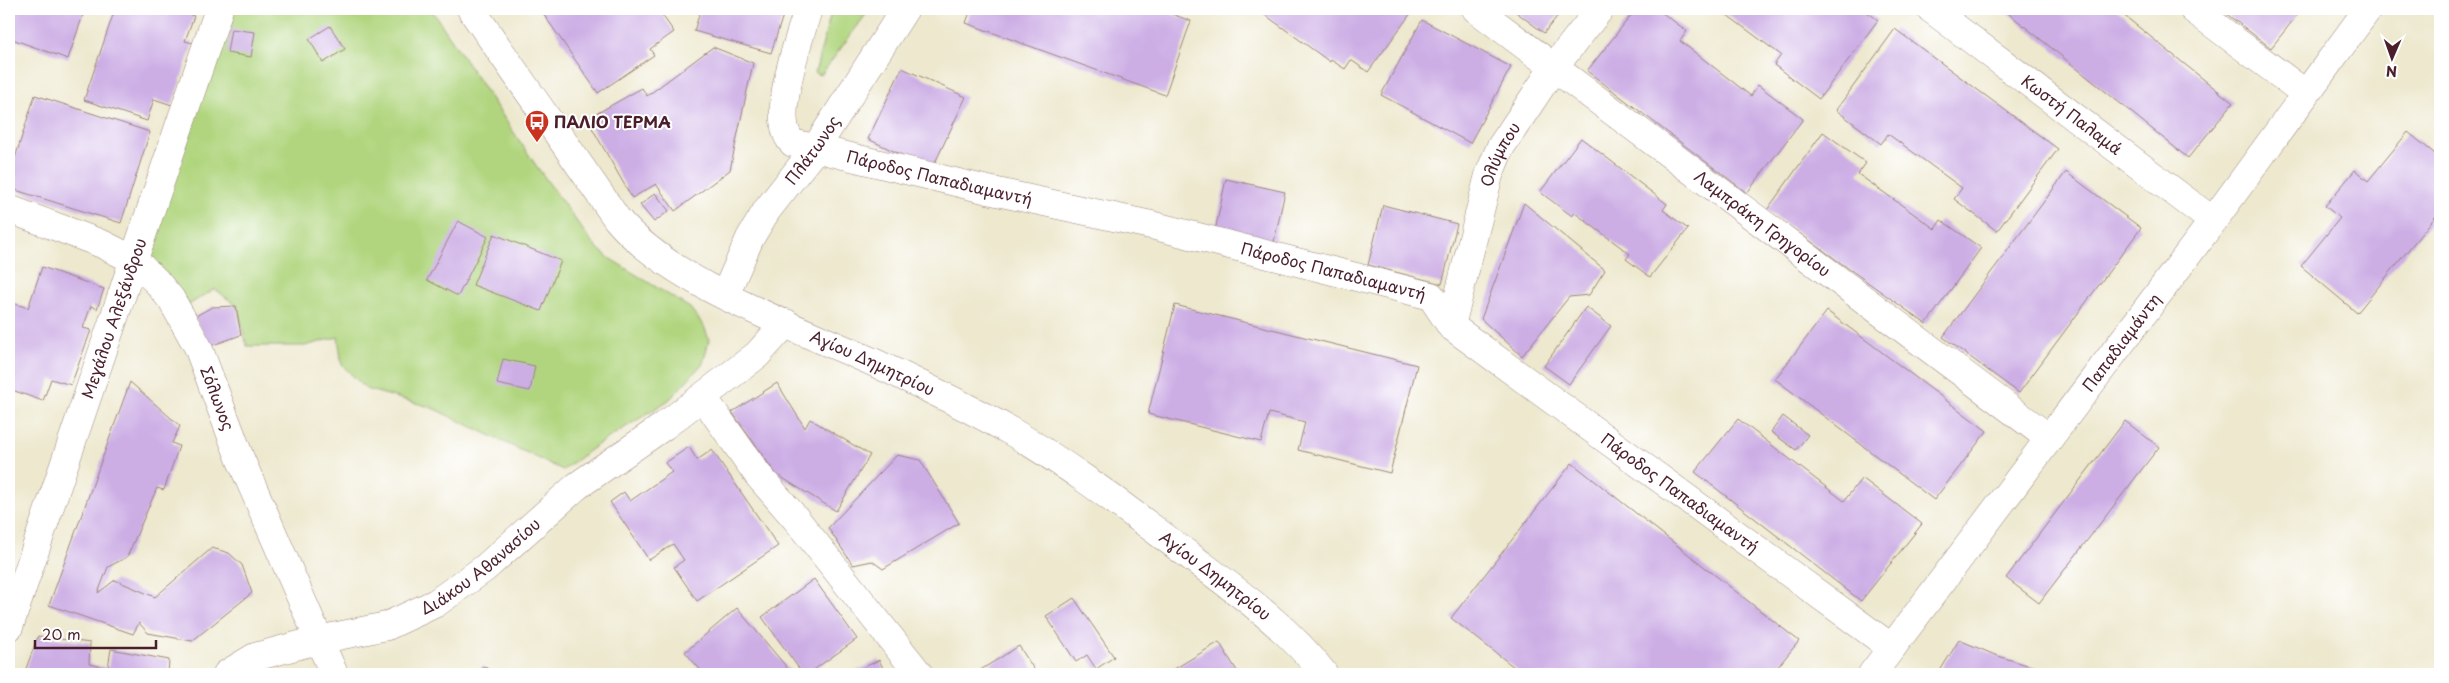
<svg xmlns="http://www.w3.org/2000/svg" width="2449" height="683" viewBox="0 0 2449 683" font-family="'Playpen Sans',sans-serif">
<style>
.green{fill:#b0d57e;stroke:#7d7a54}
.building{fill:#ccaee5}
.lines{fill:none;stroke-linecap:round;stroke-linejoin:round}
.minor-casing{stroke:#9c847c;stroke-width:29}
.tertiary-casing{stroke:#9c847c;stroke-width:29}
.minor{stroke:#fff;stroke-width:28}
.tertiary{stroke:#fff;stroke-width:28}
.labels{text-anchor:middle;stroke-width:4;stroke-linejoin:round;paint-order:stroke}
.street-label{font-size:16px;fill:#4a1f2b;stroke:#fff}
.poi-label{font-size:16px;font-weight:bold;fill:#4a1f2b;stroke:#fff;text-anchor:start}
</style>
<rect width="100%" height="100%" fill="#fff"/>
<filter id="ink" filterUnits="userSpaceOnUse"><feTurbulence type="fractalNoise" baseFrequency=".02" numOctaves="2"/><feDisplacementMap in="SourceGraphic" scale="10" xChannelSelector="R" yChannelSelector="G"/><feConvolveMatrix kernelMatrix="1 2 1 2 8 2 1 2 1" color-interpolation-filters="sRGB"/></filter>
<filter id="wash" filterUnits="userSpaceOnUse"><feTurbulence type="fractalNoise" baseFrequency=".0096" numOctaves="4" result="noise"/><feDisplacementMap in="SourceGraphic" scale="20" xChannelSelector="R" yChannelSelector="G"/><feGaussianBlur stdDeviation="1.12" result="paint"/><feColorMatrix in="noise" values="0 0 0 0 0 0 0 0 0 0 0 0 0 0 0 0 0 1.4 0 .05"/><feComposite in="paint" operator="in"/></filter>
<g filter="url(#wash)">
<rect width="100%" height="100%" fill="#ede8ce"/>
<path class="green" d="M227,9H431L535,164L593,244L609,258L690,308L704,326L709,340L703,363L669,400L594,447L563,470L430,407L366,389L342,365L338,337L305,346H247L237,306L215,289L185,307L144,254Z
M832,9H870L821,75L815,73Z"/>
<g id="blocks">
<path class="building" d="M9,9H85L68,59L9,38Z
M115,9H173L194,16L185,41L193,43L172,105L154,99L147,121L84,100Z
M540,9H658L674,32L650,49L654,55L598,93Z
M701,9H785L771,53L694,31Z
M971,9H1158L1191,21L1165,95L966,23Z
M1257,9H1414L1368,72L1351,60L1345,69L1331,60L1330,62Z
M1512,9H1563L1544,33Z
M1636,9H1657L1687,31L1680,41L1751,96L1758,85L1803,119L1747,193L1587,71Z
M1719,9H1863L1878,20L1819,99L1774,65L1781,55Z
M2003,9H2116L2233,103L2188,158Z
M2220,9H2302L2271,48Z
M1422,20L1511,67L1470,143L1381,95Z
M330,26L345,49L323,63L309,39Z
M231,29L255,32L251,57L227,53Z
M1895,29L2058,149L1997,231L1954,199L1962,188L1888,134L1881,144L1836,110Z
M713,47L753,63L730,170L675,211L656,184L632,198L587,119L642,88L647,96Z
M902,68L966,97L932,169L868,139Z
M35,95L150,132L121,223L9,188V177Z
M1823,132L1866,163L1858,174L1935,229L1941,220L1981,248L1926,324L1767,210Z
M2408,132L2440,158V211L2357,313L2301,266L2340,218L2325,206L2355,170L2368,181Z
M1581,138L1667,204L1663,210L1688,229L1650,277L1626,259L1630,254L1575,213L1572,216L1540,192Z
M2066,172L2141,228L2019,393L1943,337Z
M1226,179L1285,192L1274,242L1215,231Z
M655,193L669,211L654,222L640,205Z
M1524,203L1605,270L1589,295L1569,297L1522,356L1481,319Z
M1383,205L1457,224L1442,284L1368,265Z
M458,221L488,237L458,296L427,280Z
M494,234L561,261L541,311L473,285Z
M42,267L104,289L97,309L91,306L83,328L91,330L71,385L51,379L43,401L9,389V377L13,365L9,364V305L10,302L28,308Z
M1175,305L1417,365L1390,473L1298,450L1305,422L1269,413L1261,442L1148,414Z
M236,306L241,335L210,346L194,317L212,307Z
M1586,307L1611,326L1569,384L1544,366Z
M1827,311L1987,431L1934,500L1775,379Z
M503,359L535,366L530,391L497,384Z
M130,382L180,426L172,443L179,446L164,490L157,488L127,557L108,567L98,593L115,580L155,597L212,548L229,553L242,565L252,593L192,641L148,633L139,623L133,634L49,605Z
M777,383L805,428L810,419L870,455L836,511L776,474L732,412Z
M1783,416L1808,435L1796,450L1771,432Z
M1738,419L1844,501L1862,478L1922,524L1861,601L1695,472Z
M2125,421L2159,447L2039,603L2006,578Z
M689,447L697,460L712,450L778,546L697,601L674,567L684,560L673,544L649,560L610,502L624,492L630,501L672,472L665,463Z
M897,455L920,460L959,523L883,569L872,561L853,565L828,528Z
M1572,463L1799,641L1772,674H1523L1451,618Z
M814,579L857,639L808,674H803L762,617Z
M1074,598L1114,657L1096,669L1087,655L1076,662L1046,616Z
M737,608L789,670L784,674H704L685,652Z
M38,636L90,643L89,664L108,668L111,649L169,660L168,674H24Z
M1959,640L1995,655L2056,674H1938Z
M1219,642L1239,674H1166Z
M1019,646L1037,674H974Z
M879,660L886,674H850Z
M483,666L496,674H478Z"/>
</g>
</g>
<g filter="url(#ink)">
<use href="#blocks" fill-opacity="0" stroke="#9c847c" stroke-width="1"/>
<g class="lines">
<defs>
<g id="minor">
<path id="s1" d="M808,9C800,38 768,121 793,143L988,190L1151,225L1431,296L1451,326L1892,648"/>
<path id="s2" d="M1476,9L2049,438"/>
<path id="s3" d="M1931,9L2213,221"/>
<path d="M2193,9L2306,94"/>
<path id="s4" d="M9,209L102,244L134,260L156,281L171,299L198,347L240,458L334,674"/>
<path id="s5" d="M725,295L750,238L767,210L815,149L905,9"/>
<path id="s6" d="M1451,326L1489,175L1500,148L1554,67L1600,9"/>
<path d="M703,397L758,475L796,519L919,674"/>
<path id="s7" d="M9,627L219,9"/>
<path id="s8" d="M227,674L255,657L318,640L387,626L436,603L485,568L577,486L664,426L757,355L786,323"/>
<path id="s9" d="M1872,674L2213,221L2368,9"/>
</g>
<g id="tertiary">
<path id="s10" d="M471,9L617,219C674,286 795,326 875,363C922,385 968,407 1012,432C1074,468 1133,514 1190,556C1238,592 1288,627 1324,674"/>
</g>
</defs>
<use href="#minor" class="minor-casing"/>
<use href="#tertiary" class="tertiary-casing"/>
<use href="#minor" class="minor"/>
<use href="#tertiary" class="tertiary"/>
</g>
</g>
<defs>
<symbol id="bus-pin" viewBox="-11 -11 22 30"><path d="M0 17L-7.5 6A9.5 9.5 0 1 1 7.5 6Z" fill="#c8321e" stroke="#fff"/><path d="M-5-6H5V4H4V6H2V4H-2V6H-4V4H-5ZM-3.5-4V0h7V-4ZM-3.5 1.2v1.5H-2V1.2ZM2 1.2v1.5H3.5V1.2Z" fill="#fff"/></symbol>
</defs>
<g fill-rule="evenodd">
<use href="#bus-pin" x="523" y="108" width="28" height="38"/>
</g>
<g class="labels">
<g class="street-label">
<text dy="6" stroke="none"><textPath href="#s3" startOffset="176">Κωστή Παλαμά</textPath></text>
<text dy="6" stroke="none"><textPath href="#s5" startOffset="170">Πλάτωνος</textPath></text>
<text dy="6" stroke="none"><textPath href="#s6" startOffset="179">Ολύμπου</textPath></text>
<text dy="6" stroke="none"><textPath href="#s1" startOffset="290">Πάροδος Παπαδιαμαντή</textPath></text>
<text dy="6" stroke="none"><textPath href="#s2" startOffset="358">Λαμπράκη Γρηγορίου</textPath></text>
<text dy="6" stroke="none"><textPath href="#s1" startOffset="695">Πάροδος Παπαδιαμαντή</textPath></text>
<text dy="6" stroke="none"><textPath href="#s7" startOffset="326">Μεγάλου Αλεξάνδρου</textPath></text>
<text dy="6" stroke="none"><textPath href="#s9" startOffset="415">Παπαδιαμάντη</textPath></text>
<text dy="6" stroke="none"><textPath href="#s10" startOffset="551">Αγίου Δημητρίου</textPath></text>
<text dy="6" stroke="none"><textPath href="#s4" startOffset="299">Σόλωνος</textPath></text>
<text dy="6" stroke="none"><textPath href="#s1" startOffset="1115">Πάροδος Παπαδιαμαντή</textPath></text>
<text dy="6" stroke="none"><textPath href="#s8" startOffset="280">Διάκου Αθανασίου</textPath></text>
<text dy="6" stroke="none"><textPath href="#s10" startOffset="956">Αγίου Δημητρίου</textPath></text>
</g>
<g class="poi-label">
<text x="554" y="128">ΠΑΛΙΟ ΤΕΡΜΑ</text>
</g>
</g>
<rect width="2449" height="683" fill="none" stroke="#fff" stroke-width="30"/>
<g transform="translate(2392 58) rotate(182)" stroke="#ffffff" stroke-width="4" paint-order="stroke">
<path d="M0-4L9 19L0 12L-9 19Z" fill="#4a1f2b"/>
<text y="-8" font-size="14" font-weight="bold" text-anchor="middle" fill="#4a1f2b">N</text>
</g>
<path d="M35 640v8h121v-8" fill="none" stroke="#4a1f2b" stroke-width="2.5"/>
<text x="42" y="640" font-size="15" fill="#4a1f2b" stroke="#ffffff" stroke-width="4" paint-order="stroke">20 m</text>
</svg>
